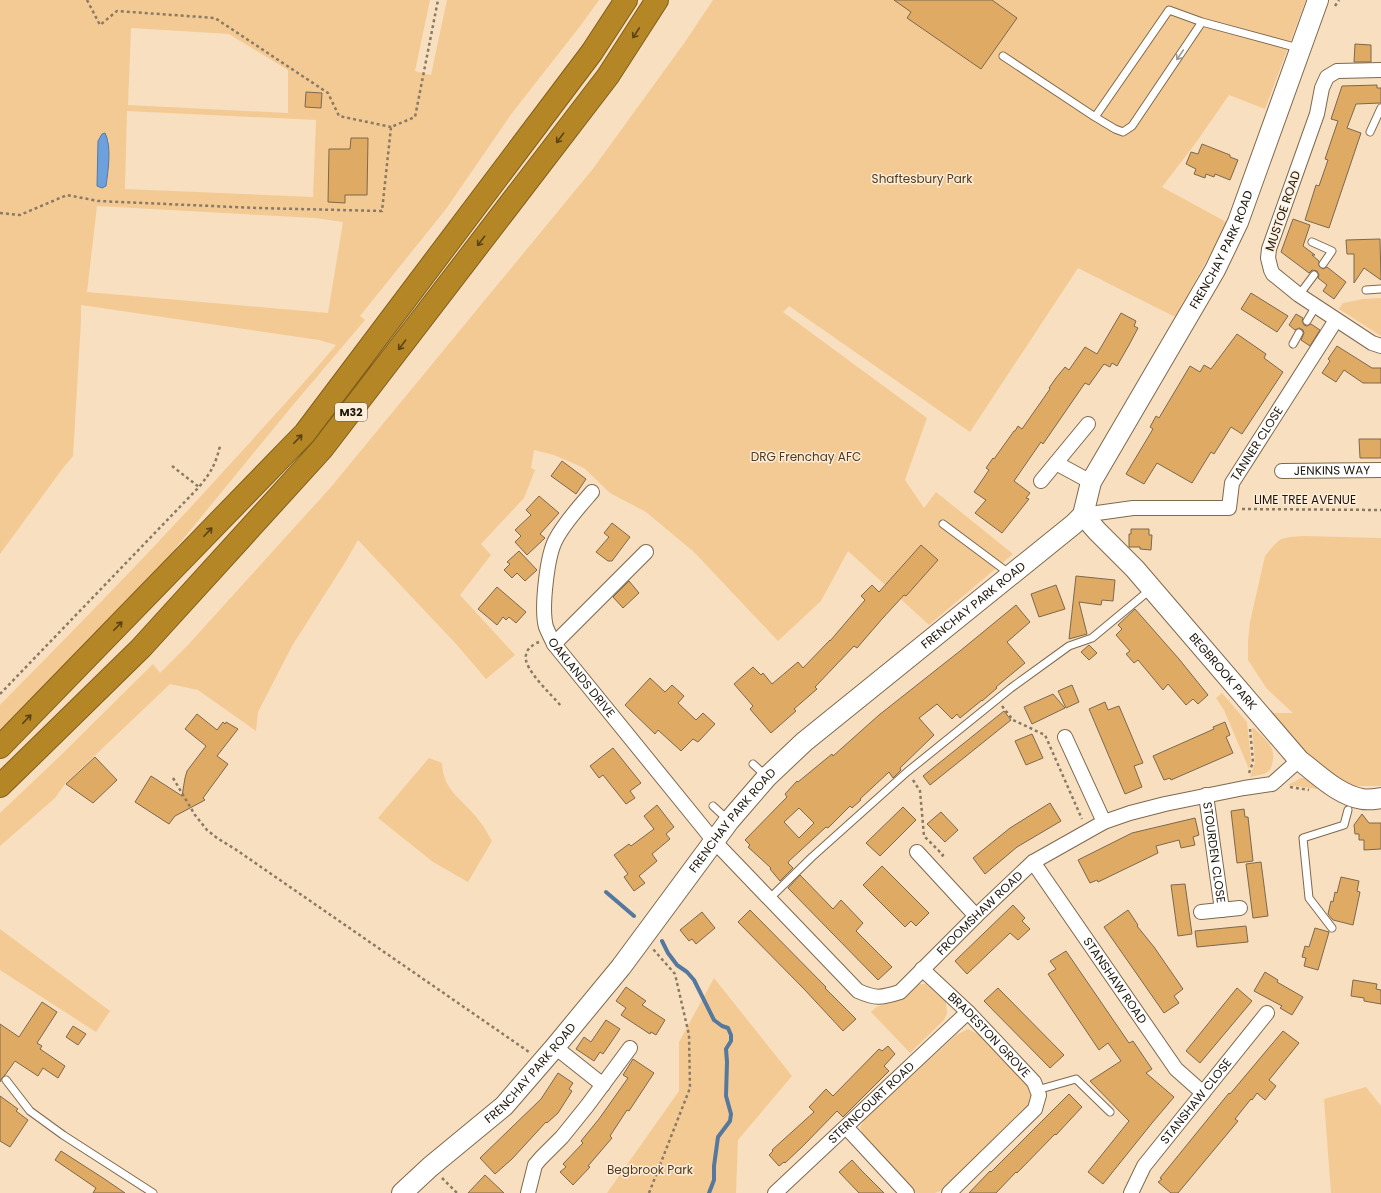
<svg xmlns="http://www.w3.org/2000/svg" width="1381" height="1193" viewBox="0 0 1381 1193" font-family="Poppins,sans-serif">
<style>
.green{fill:#f4ca94;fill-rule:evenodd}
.water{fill:#6ca1de;stroke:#55789f}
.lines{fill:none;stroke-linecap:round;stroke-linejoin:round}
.stream{stroke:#55789f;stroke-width:4}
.building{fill:#deaa64;stroke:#7e684c;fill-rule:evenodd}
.lane-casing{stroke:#7f694d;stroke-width:9}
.street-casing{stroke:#7f694d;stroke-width:16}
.secondary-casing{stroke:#7f694d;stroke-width:22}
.highway-casing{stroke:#805f1c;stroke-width:24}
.path{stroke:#8a7a64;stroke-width:2.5;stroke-dasharray:3 3;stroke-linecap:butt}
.lane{stroke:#fff;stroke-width:7}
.street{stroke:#fff;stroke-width:14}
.secondary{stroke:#fff;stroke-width:20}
.highway{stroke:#b58625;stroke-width:22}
.oneway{stroke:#5b4315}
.oneway2{stroke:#9a9791}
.labels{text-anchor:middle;stroke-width:3;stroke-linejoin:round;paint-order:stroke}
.shield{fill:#fdeedb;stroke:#625849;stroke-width:1}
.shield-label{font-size:11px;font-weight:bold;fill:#1f170b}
.park-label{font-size:12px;fill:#503a1b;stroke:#fdeedb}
.street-label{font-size:12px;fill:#1f170b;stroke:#fdeedb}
</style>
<rect width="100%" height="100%" fill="#f8dfc0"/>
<path class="green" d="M0,0H430L415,71L431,75L447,0H599L581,25L512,113L446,209L360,316L365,320L293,405L170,555L55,676L0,729V705C82,622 164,538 242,451C274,416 306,381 336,345L319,340L81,305V321L73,456L63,468L0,554ZM131,28L229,34L288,70V113L128,105ZM127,111L316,120L313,197L125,189ZM102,134L109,140L106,186H97L98,141ZM97,206L315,218L343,222L328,313L87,292Z
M713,0H1306L1265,109L1229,95L1195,144L1162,187L1228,223L1175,317L1078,268L970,432L789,306L783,312L927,418L905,480L924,508L936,492L1013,554L929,625L848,551L821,601L778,641L694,552L646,512L610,493L584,468L554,455L534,450L531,468L535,470L524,498L481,544L491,555L460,595L515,655L486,679L457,645L358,540L346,561L292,646L258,712L256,731L198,690L170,684L65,784L55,798L0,846V813L60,756L153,664L160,673L188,645L331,487L592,170L685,42Z
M1381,298V336L1339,309L1343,303L1363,299Z
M1303,536L1381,538V786H1354L1323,771L1294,743L1272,713H1293L1267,689L1248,660V641L1250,622L1265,556L1275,544L1281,539L1290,537Z
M1222,693L1247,722L1251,760L1249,769L1224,710L1216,698Z
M1252,728H1254C1268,742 1279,749 1270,770L1264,774L1250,777L1255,762Z
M429,758L442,763C443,793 465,800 480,822C485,827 488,835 492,841L468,882L433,862L378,818Z
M1301,778H1309L1331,791L1288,785Z
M0,929L110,1011L96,1032L0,970Z
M714,978L792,1076L738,1140L736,1193H607L679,1091V1042Z
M919,984H926L946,1002L947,1013L944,1020L910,1053L871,1012C880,1002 889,1005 900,1000C907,996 911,988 919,984Z
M968,1029L980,1035L1025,1080C1032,1092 1032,1095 1028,1108L940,1191L935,1193H916L863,1138L860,1127L865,1119L956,1035Z
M1366,1087L1381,1106V1193H1331L1324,1099Z"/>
<path class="water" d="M105,133C112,146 108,171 106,186L102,188L97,186L98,141L102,134Z"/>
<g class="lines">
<path class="stream" d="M606,892L634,916
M662,941L668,953L677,965L687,972L694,980L714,1020L722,1026L728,1028L731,1035V1041L726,1049L727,1062L726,1096L731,1114L730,1121L718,1137L714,1166V1180L709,1193"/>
</g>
<path class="building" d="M894,0H992L1017,18L981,69L907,18L911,12Z
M1355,44L1371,45V62H1354Z
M1377,85V88H1381V103L1356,104L1347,128L1361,133L1329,228L1305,220L1316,185L1319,186L1328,160L1325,159L1338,121L1331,119L1342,86Z
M306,92L322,93L321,108L305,107Z
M351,138H368L367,195H345V203L328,202L329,149H350Z
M1202,144L1230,155V157L1238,160L1230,180L1215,174L1214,177L1206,174L1205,178L1194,174L1196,169L1186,164L1191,152L1198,154Z
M1293,219L1310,225L1303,246L1315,255H1312L1319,261V266L1323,269L1327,267L1346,282L1334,299L1323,291L1327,285L1318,278L1319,275L1317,271L1312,270L1309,273L1281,252Z
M1380,239L1381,280L1364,268L1354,283V254H1347L1346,240Z
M1251,293L1288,316L1277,332L1241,309Z
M1121,313L1136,321L1134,326L1138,328L1129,345L1117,366L1112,363L1110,367L1104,364L1089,385L1085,383L1043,444L1041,442L1014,481L1030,493L1026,498L1029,499L1002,533L975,513L986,500L974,492L989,470L986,468L993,458L994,459L1014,431H1015L1018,426L1022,429L1050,389L1049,388L1056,378L1065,367L1069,370L1085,347L1097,354Z
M1296,314L1303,318L1302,321L1304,325L1307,326L1311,324L1320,330L1310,346L1301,340L1304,333L1303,330L1299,328L1295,330L1289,325Z
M1237,334L1266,354L1264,358L1283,372L1242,434L1231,427L1214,454L1211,452L1192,483L1157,463L1144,484L1126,474L1153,429L1150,427L1156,416L1159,418L1190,366L1200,372L1204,365L1211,369Z
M1337,346L1372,368H1381V383H1363L1344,370L1336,382L1322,373L1330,361L1328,359Z
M1359,439H1381V458H1360Z
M562,461L586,479L576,494L551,476Z
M539,496L559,513L540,534L545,538L527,555L515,542L521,536L515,530L531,515L526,510Z
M612,523L630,537L612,561H608L596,552L609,537L604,533Z
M1131,529H1149V535H1152L1151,550L1140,549V547H1129V534H1131Z
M921,545L938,560L906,596L904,595L882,619L857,648L854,646L815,687L817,689L794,709L796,711L771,733L750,709L753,706L734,684L753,667L761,675L763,673L772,684L798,662L803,668L830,640V641L865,600L861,596L872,585L879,592Z
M519,551L537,570L525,581L517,573L512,578L504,570L510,564L507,562Z
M1076,576L1115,580L1113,601L1102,600L1101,605L1079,602L1087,634L1069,639Z
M629,581L639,593L623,608L613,597Z
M1056,585L1065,609L1039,617L1031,594Z
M497,587L526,612L516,623L509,617L506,620L503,617L497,625L478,609Z
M1016,605L1030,622L1007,642L1025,663L996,687L997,688L982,701V700L960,718L957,714L952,719L937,704L919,718L934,735L900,768L901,770L893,778L889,772L860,799L861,800L852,808L850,806L828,828L826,827L789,861L788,863L793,868L780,881L770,869L771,868L748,847L750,845L745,840L787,797L785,794L797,781L798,782L832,754L833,756L879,715L960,651ZM799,808L814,823L799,838L784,822Z
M1135,609L1179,659L1208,695L1198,704L1193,699L1186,705L1168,684L1163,690L1138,660L1134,663L1126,654L1130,651L1116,635L1122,629L1118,625Z
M1089,645L1097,653L1089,660L1081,652Z
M650,678L665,692L672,685L684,696L678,703L696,720L703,713L715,724L698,742L693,739L681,751L658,730L655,734L625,705Z
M1072,685L1079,702L1066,708L1058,691Z
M1053,694L1065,708L1032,724L1024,707Z
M1105,702L1108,710L1119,706L1143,763L1134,766L1142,787L1125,794L1089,709Z
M1004,711L1011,720L930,785L923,776Z
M197,714L217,730L223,722L225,724L226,722L238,729L217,756L228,764L203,798L205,800L175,816L169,824L135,802L151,776L182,796L185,778L187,771L206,746L185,729Z
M1225,722L1230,735L1226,737L1233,753L1171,780L1170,778L1164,780L1153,756L1214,729L1213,727Z
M1032,734L1043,758L1026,765L1015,741Z
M613,748L641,783L630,791L635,798L626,804L603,775L599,778L590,766Z
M95,757L117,780L93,803L66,784Z
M1050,803L1061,821L1017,847L985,874L973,858L1010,828Z
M657,805L674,827L666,834L670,839L652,854L657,861L639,876L645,883L634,891L624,877L628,874L614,855L629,844L631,846L654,829L644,816Z
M903,807L916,820L880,856L866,843Z
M1244,809L1245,817H1248L1253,861L1237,863L1231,811Z
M941,812L958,830L945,842L927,824Z
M1362,814L1369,823H1381V849L1364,850V840H1359V834H1355L1354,825Z
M1195,818L1199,835L1193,837L1195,845L1181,848L1179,840L1156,846L1158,853L1098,882L1097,880L1090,883L1078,860L1132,833Z
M1261,862L1268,916L1253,918L1246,864Z
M882,866L929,913L916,926L911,921L905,927L863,885Z
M800,875L833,909L841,900L863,923L856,931L892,967L878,980L788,888Z
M1341,877L1359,881L1357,891L1360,892L1353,925L1333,920L1328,914L1331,901L1333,902L1335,892L1337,893Z
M1185,884L1192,934L1178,936L1171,885Z
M1013,905L1025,918L1022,921L1030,929L1018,940L1010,933L967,974L955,961Z
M750,910L826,987L825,988L856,1019L843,1031L804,989L738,922Z
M1128,910L1138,925L1137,926L1154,947L1183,989L1174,996L1179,1003L1164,1013L1104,927Z
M702,912L715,928L696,944L692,939L689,941L680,930Z
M1246,926L1248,942L1197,947L1195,931Z
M1315,928L1329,932L1318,970L1304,966L1306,958L1302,957L1305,946L1309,947Z
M1066,951L1129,1043L1133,1041L1152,1069L1146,1073L1174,1097L1152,1123L1103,1184L1088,1172L1129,1121L1090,1081L1121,1061L1108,1043L1099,1050L1048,974L1056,969L1050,961Z
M1265,972L1278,980L1277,982L1303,997L1292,1015L1280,1008L1282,1006L1254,991Z
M1353,980L1377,984L1376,989L1381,990V1004L1364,1001V998L1351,996Z
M626,987L646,1001L642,1005L665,1020L656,1035L651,1032L650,1034L621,1015L626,1008L616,1001Z
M998,988L1064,1055L1050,1068L984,1001Z
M1237,988L1252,1001L1200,1063L1186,1051Z
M42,1002L57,1012L37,1043L42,1046L40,1049L65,1066L58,1078L43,1068L38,1076L15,1061L5,1075L2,1078L0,1082V1024L19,1037Z
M606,1020L620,1029L603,1054L600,1052L594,1061L576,1049L584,1037L591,1042Z
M73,1026L86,1034L78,1045L66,1037Z
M1283,1031L1299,1043L1269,1080L1276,1086L1265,1100L1257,1093L1252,1100L1251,1099L1235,1119L1238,1121L1178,1193H1171L1158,1182L1162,1179L1160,1178L1229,1093L1230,1094Z
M888,1046L895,1054L884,1066L889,1071L843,1117L837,1111L803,1146L785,1163L784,1162L779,1166L769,1155L773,1151L772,1150L814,1112L809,1107L826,1089L833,1096L879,1049L882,1051Z
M633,1059L654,1073L629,1111L627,1110L610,1136L612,1138L588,1166L590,1167L573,1185L560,1172L566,1167L563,1164L583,1143L581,1141L599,1119L628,1078L623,1075Z
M558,1073L573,1083L569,1089L572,1091L558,1113L547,1123L546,1122L512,1159L495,1174L480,1158L541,1099Z
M1069,1094L1082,1107L1056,1135L1055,1134L1017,1173L1016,1172L996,1193H969L990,1171L991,1172Z
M0,1096L18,1109L16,1111L28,1120L10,1147L0,1141Z
M61,1151L103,1178L125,1193H93L96,1188L55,1160Z
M852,1160L861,1170L884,1193H859L839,1172Z
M485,1175L504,1193H468Z"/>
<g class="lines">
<defs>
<path id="lane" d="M1003,56L1095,117L1115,129L1123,132L1132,126L1202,22
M1095,117L1169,10L1202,22L1298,48
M1370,132L1381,108
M1312,242L1332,251L1323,264
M1366,290L1381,289
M1299,295L1314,275
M1307,321L1316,306
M1293,344L1299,333
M943,524L1010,574
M753,764L766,776
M713,806L728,820
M769,899L812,857L907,772L1011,688L1069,646L1092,638L1151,589
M1332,928L1309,898L1303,838L1344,825L1348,810
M6,1080L30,1111L63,1135L153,1193
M1037,1090L1076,1079L1110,1112"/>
<g id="street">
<path d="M1381,70L1337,71L1327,77L1322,88L1317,114L1269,249L1268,258L1271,270L1273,274L1299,295L1372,343L1381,346"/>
<path d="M1056,463L1091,482"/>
<path id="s1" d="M1282,471L1381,470"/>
<path d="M1041,481L1088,424"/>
<path id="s2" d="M592,492C579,507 565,522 556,539C547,555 541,609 546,627C548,632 551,638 554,644L714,841L858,991C876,999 881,998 900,992L976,916L1033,862L1104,822L1130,813L1165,804L1244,788L1272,784L1299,760"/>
<path id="s3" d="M1083,515L1133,508H1229L1232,483L1336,320"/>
<path d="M554,644L646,552"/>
<path d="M1065,737L1104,822"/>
<path id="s4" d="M1206,795L1222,910"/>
<path d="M917,852L976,916"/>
<path id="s5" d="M1033,862L1176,1069L1203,1093"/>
<path d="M1201,912L1240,908"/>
<path id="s6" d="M922,969L968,1012L1034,1082L1039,1095L1035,1109L949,1193"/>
<path d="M555,1047L603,1085"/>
<path d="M846,1127L907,1193"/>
<path d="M528,1193L535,1165L541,1158L562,1137L587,1106L630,1048"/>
<path id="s7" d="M775,1193L968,1012"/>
<path id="s8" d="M1131,1193L1144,1166L1267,1013"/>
</g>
<g id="secondary">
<path id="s9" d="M1083,515L1097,531L1135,569L1299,760C1318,774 1338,795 1362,799C1368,800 1375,799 1381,798"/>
<path id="s10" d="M402,1193L430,1167L504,1106L555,1047L621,967L729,821L767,777L804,742L1074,524L1083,515L1091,482L1215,270L1238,222L1318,0"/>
</g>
<path id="highway" d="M0,747L305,433L592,52L626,0
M0,786L141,648L322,449L608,76L657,0"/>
</defs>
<use href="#lane" class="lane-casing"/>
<use href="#street" class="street-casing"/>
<use href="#secondary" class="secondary-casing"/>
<use href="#highway" class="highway-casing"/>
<path class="path" d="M87,0L100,25L117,11L215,18L328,93L339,116L391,127
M1335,6L1339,0
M0,213L20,215L67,195L98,201L257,208L382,211L391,127L415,117L438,0
M172,466L199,487
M1242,509L1381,510
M539,642C534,644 527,648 526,655C522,668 553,696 561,706
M0,694L199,487C211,472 215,466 220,446
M1002,706L1013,720L1045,735L1082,819
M1249,773L1253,762L1250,729
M173,778L195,815L207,830L217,838L235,849L529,1052
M913,780L920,791L924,836L943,855L940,858
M1290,787L1309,790
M442,1178L457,1193
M649,1193L690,1088L689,1035L675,974L653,949"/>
<use href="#lane" class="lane"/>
<use href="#street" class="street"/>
<use href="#secondary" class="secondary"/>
<use href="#highway" class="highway"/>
</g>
<defs><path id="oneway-shaft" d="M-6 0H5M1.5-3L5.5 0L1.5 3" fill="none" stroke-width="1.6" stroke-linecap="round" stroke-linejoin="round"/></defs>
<g class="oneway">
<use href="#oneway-shaft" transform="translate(636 33) rotate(123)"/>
<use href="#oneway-shaft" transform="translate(560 138) rotate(127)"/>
<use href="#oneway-shaft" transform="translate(481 241) rotate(127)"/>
<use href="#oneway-shaft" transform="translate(402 345) rotate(127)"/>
<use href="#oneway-shaft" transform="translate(298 439) rotate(-46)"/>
<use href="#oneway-shaft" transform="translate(208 532) rotate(-46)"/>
<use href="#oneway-shaft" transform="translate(118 626) rotate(-46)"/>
<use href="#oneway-shaft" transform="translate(27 719) rotate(-46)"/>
</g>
<use class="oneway2" href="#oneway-shaft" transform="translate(1180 55) rotate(124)"/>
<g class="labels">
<rect class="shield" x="335" y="403" width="32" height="18" rx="3"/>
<g class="shield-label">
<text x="351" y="416">M32</text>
</g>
<g class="park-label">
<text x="922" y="183">Shaftesbury Park</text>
<text x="806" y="461">DRG Frenchay AFC</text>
<text x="650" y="1174">Begbrook Park</text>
</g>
<g class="street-label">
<text transform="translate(1283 211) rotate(-71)" y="4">MUSTOE ROAD</text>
<text dy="4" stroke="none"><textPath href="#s10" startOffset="1267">FRENCHAY PARK ROAD</textPath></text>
<text dy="4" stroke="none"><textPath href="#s3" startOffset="218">TANNER CLOSE</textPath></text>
<text dy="4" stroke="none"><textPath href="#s1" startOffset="50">JENKINS WAY</textPath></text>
<text x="1305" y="504">LIME TREE AVENUE</text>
<text dy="4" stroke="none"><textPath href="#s10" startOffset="824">FRENCHAY PARK ROAD</textPath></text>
<text dy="4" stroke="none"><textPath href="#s9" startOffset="210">BEGBROOK PARK</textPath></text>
<text dy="4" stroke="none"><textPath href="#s2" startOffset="211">OAKLANDS DRIVE</textPath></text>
<text dy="4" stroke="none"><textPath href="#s10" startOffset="500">FRENCHAY PARK ROAD</textPath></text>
<text dy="4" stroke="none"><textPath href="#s4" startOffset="58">STOURDEN CLOSE</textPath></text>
<text dy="4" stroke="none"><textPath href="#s2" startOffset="785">FROOMSHAW ROAD</textPath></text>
<text dy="4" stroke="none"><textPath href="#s5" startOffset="144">STANSHAW ROAD</textPath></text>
<text dy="4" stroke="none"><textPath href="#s6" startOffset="94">BRADESTON GROVE</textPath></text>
<text dy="4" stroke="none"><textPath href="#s10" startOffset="176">FRENCHAY PARK ROAD</textPath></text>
<text dy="4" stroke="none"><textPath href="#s8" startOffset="113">STANSHAW CLOSE</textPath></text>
<text dy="4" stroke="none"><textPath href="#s7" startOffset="132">STERNCOURT ROAD</textPath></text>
</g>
</g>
</svg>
